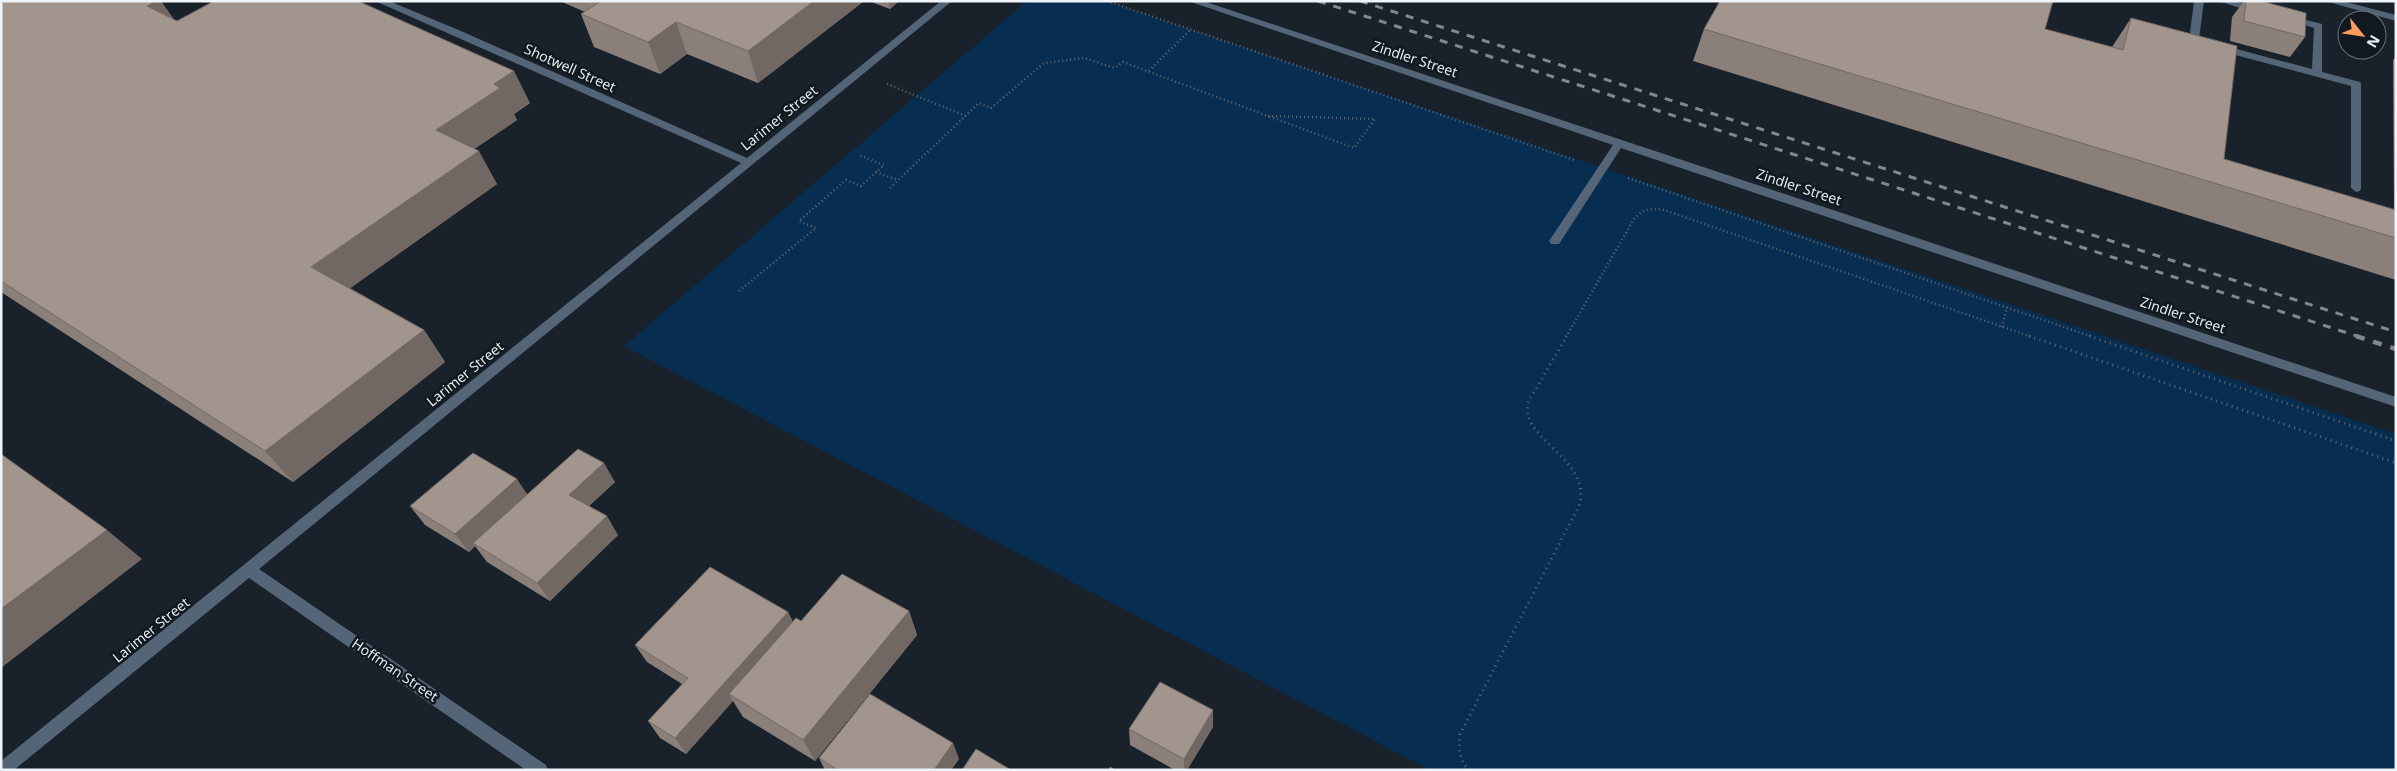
<svg xmlns="http://www.w3.org/2000/svg" width="2397" height="771" viewBox="0 0 2397 771" font-family="'Open Sans',sans-serif">
<style>
.green{fill:#072e50}
.lines{fill:none;stroke-linecap:round;stroke-linejoin:round}
.path-far1{stroke:#616870;stroke-width:2.5;stroke-dasharray:1 3;stroke-linecap:butt}
.path{stroke:#616870;stroke-width:3;stroke-dasharray:1 4.5;stroke-linecap:butt}
.minor{fill:#546577;fill-rule:evenodd}
.rail-far1{stroke:#828890;stroke-width:3;stroke-dasharray:8 8;stroke-linecap:butt}
.rail{stroke:#828890;stroke-width:4.5;stroke-dasharray:9 9;stroke-linecap:butt}
.wall{fill:#8b8079}
.shaded-wall{fill:#716863}
.building{fill:#a2958d;stroke:#716863}
.labels{text-anchor:middle;stroke-width:5;stroke-linejoin:round;paint-order:stroke}
.street-label{font-size:14px;fill:#eff4fa;stroke:#101820}
</style>
<rect width="100%" height="100%" fill="#19212a"/>
<path class="green" d="M1027,1H1106L2396,434V770H1430L624,346Z"/>
<g class="lines">
<path class="path-far1" d="M1107,1L1574,160
M1149,71L1190,30
M887,84L966,116
M1268,116L1375,119L1354,148Z
M876,172L898,180
M1628,178L2093,337
M890,188L979,103L991,108L1044,63L1084,58L1115,68L1123,62L1268,116
M739,291L816,228L799,221L846,180L861,186L884,165L859,155
M2002,327L2007,307
M1566,337L1634,219C1643,209 1651,208 1664,210L2032,337"/>
<path class="path" d="M2029,336L2396,463
M2089,336L2396,441
M1470,770C1458,761 1459,748 1460,734L1579,506C1593,459 1519,439 1528,403C1530,397 1535,391 1538,386C1547,369 1557,353 1567,336"/>
<path class="minor" d="M375,1H389L461,31L747,158L941,1H952L259,569L546,765L548,770H526L249,578L14,770H1V761L741,163Z
M1188,1H1203L2396,397V407L1621,148L1559,244H1551L1549,241L1613,145Z
M2194,1H2204L2199,39L2312,69L2314,28L2285,19L2290,16L2322,24V72L2360,82L2361,84V188L2360,191L2356,192L2351,188V86L2191,43L2189,41Z
M2218,1H2235L2261,10L2256,13Z
M2325,1H2342L2396,15V21Z"/>
<path class="rail-far1" d="M1318,1L2360,337
M1360,1L2396,332"/>
<path class="rail" d="M2356,336L2396,349"/>
</g>
<path class="wall" d="M1,1L175,20L530,103L514,114L517,120L474,149L497,184L350,288L424,330L445,362L293,482L1,292Z
M560,1H864L758,83L687,54L660,74L594,47L581,14L585,12Z
M869,1H899L890,9Z
M2244,1H2261L2305,37L2290,57L2230,41L2232,17Z
M2131,18L2224,159L2394,210L2393,60L2396,57V280L1693,61L1704,29H2045L2112,47Z
M615,482L589,506L618,535L550,601L487,562L475,546L469,552L425,525L410,506L527,494Z
M909,611L917,635L815,761L743,717L733,701L686,754L660,738L648,721L682,684L647,662L635,645L788,612L793,622Z
M1213,710V727L1187,770H1175L1130,745L1129,729Z
M819,758L959,759L951,770H825Z"/>
<path class="shaded-wall" d="M157,1H161L183,32L147,6Z
M814,1H864L758,83L748,51Z
M888,1H899L890,9Z
M676,22L687,54L660,74L648,42Z
M514,71L530,103L514,114L517,120L454,163L436,130L494,84Z
M479,151L497,184L335,299L311,267Z
M424,330L445,362L293,482L265,451Z
M604,463L615,482L581,513L569,495Z
M517,479L529,497L473,543L475,546L469,552L455,534Z
M607,516L618,535L550,601L537,583Z
M107,530L142,559L1,668V609Z
M909,611L917,635L815,761L803,740Z
M788,612L796,629L729,694L733,701L686,754L675,738Z
M1213,710V727L1187,770H1184V759Z
M953,743L959,759L951,770H934Z"/>
<path class="building" d="M1,1H157L147,6L177,21L214,1H358L514,71L494,84L500,88L436,130L479,151L311,267L424,330L265,451L1,281Z
M601,1H814L748,51L676,22L648,42L581,14Z
M1720,1H2053L2045,29L2123,50L2131,18L2237,46L2224,159L2396,210V238L1704,29Z
M2246,1H2261L2306,13L2305,37L2244,21Z
M578,449L604,463L569,495L607,516L537,583L473,543Z
M473,453L517,479L455,534L410,506Z
M1,454L107,530L1,609Z
M710,567L788,612L675,738L648,721L688,678L635,645Z
M842,574L909,611L803,740L729,694L796,618L801,621Z
M1160,682L1213,710L1184,759L1129,729Z
M870,694L953,743L934,770H838L819,758Z
M976,749L1011,770H962Z
M1110,767L1115,770H1109Z"/>
<g class="labels">
<g class="street-label">
<text transform="translate(1415 59) rotate(18)" y="5">Zindler Street</text>
<text transform="translate(570 68) rotate(24)" y="5">Shotwell Street</text>
<text transform="translate(779 118) rotate(-39)" y="5">Larimer Street</text>
<text transform="translate(1799 187) rotate(18)" y="5">Zindler Street</text>
<text transform="translate(2183 315) rotate(18)" y="5">Zindler Street</text>
<text transform="translate(465 374) rotate(-39)" y="5">Larimer Street</text>
<text transform="translate(151 630) rotate(-39)" y="5">Larimer Street</text>
<text transform="translate(395 670) rotate(34)" y="5">Hoffman Street</text>
</g>
</g>
<rect width="2397" height="771" fill="none" stroke="#eff4fa" stroke-width="5"/>
<g transform="translate(2362 35) rotate(120)"><circle r="24" fill="#101820" stroke="#697077"/>
<path d="M0-4L9 19L0 12L-9 19Z" fill="#ff9b5b"/>
<text y="-8" font-size="14" font-weight="bold" text-anchor="middle" fill="#eff4fa">N</text>
</g>
</svg>
